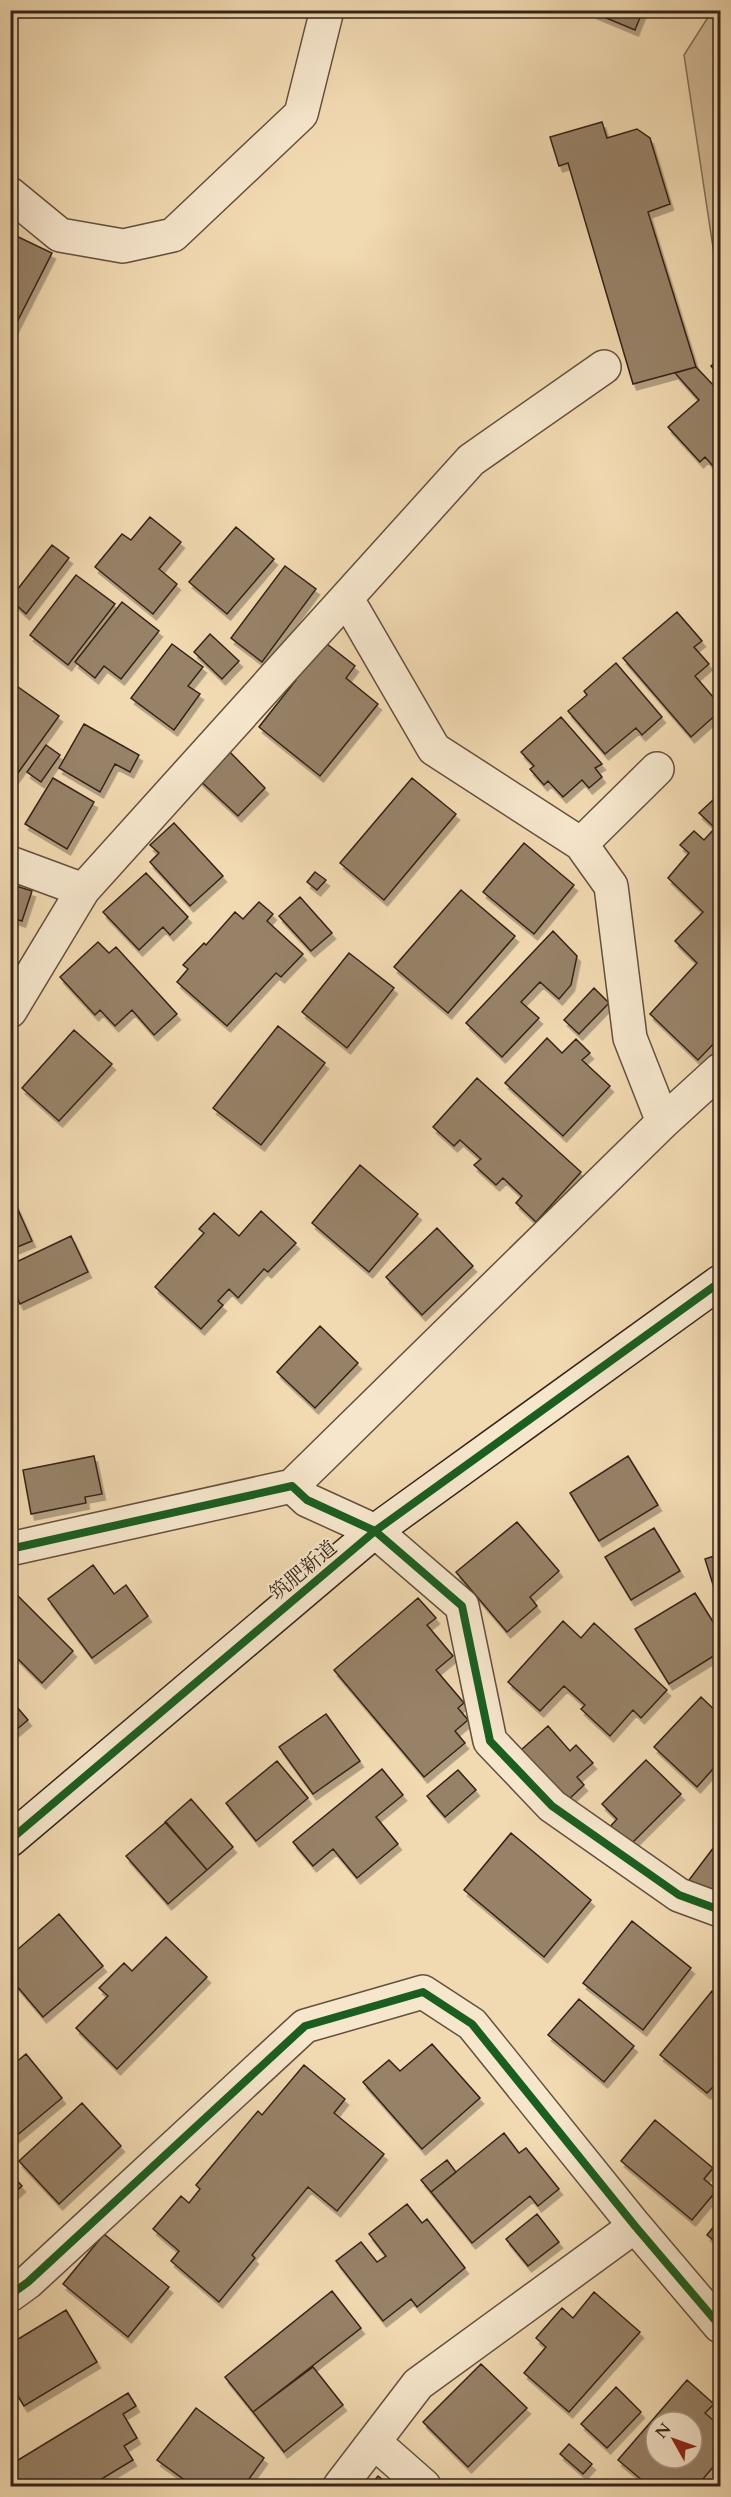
<svg xmlns="http://www.w3.org/2000/svg" width="731" height="2497" viewBox="0 0 731 2497" font-family="Cardo,'Noto Serif JP',serif">
<style>
.green{fill:#d1ba97;stroke:#836e58;stroke-width:1.5}
.building{fill:#978268;stroke:#352318;stroke-width:1.5;fill-rule:evenodd;filter:url(#shadow)}
.lines{fill:none;stroke-linecap:round;stroke-linejoin:round}
.street-casing{stroke:#64503e;stroke-width:36}
.secondary-casing{stroke:#352318;stroke-width:36}
.street{stroke:#f6e6cc;stroke-width:33}
.secondary{stroke:#f6e6cc;stroke-width:33}
.cycleway-casing{stroke:#f6e6cc;stroke-width:11}
.cycleway{stroke:#1b5e20;stroke-width:8}
.labels{text-anchor:middle;stroke-width:4.5;stroke-linejoin:round;paint-order:stroke}
.street-label{font-size:20px;fill:#352318;stroke:#f6e6cc}
</style>
<defs>
<filter id="shadow"><feDropShadow dx="3.5" dy="6" stdDeviation="0" flood-color="#0004"/></filter>
</defs>
<rect width="100%" height="100%" fill="#f1d9b1"/>
<filter id="stains"><feTurbulence type="fractalNoise" baseFrequency=".00333" numOctaves="4"/><feColorMatrix values="0 0 0 0 .2 0 0 0 0 .09 0 0 0 0 .02 0 0 0 .5 -.17"/></filter>
<radialGradient id="worn" r=".72"><stop offset=".6" stop-color="#630" stop-opacity="0"/><stop offset="1" stop-color="#630" stop-opacity=".3"/></radialGradient>
<path class="green" d="M712,11H720V294L684,55Z"/>
<path class="building" d="M587,10H643L635,30Z
M602,122L607,138L637,129L650,138L670,204L648,212L696,367L633,384L568,163L559,166L550,137Z
M10,233L52,253L10,336Z
M720,358V376L711,366Z
M696,367L716,388L720,384V474L705,457L700,462L668,427L699,400L675,373Z
M150,517L181,542L159,569L177,584L153,614L95,567L122,534L131,540Z
M236,527L274,559L227,614L189,582Z
M52,545L69,558L26,614L10,599Z
M285,566L316,589L262,662L231,638Z
M76,575L115,604L68,665L30,635Z
M122,602L159,631L121,679L104,666L95,678L75,662Z
M677,612L702,641L694,647L709,664L695,676L720,705V711L691,737L623,658Z
M210,634L239,661L222,679L194,652Z
M322,640L355,666L346,678L378,704L320,776L259,727L296,680L292,678Z
M172,644L203,667L188,686L200,694L174,730L131,698Z
M616,663L662,717L642,735L636,728L605,754L568,711L587,695L584,691Z
M11,682L59,716L10,784V683Z
M561,717L602,764L595,768L602,777L589,788L582,780L563,797L548,781L544,785L530,769L534,766L521,752Z
M84,724L139,755L130,772L115,764L100,792L59,768Z
M46,745L60,755L41,782L27,772Z
M223,745L265,788L238,816L194,775Z
M53,778L94,802L67,849L25,824Z
M412,778L456,814L384,900L340,863Z
M713,800L720,808V1037L698,1060L650,1014L697,963L675,941L703,912L668,878L689,853L680,845L694,831L704,840L715,828L699,813Z
M174,823L223,876L190,906L150,862L159,853L150,845Z
M524,843L574,885L534,934L483,892Z
M315,872L326,880L317,890L307,882Z
M146,873L188,917L170,935L163,927L139,950L103,912Z
M10,884L32,891L22,921L12,918L10,921Z
M461,890L515,936L448,1013L394,967Z
M300,897L332,933L311,951L279,916Z
M259,902L273,914L267,921L303,954L281,977L276,973L227,1026L177,982L188,969L183,965L204,943L206,945L235,912L243,919Z
M553,931L577,956L571,985L559,999L540,982L521,1002L539,1018L502,1057L466,1023Z
M98,942L109,953L116,947L177,1014L154,1035L132,1010L115,1026L100,1010L95,1015L60,977Z
M349,953L394,988L347,1048L302,1012Z
M594,988L609,1003L579,1034L564,1020Z
M278,1026L325,1063L261,1145L213,1108Z
M74,1030L112,1064L59,1121L22,1088Z
M547,1038L562,1053L576,1039L590,1053L582,1060L610,1086L563,1136L505,1083Z
M477,1078L581,1172L536,1222L516,1203L522,1196L503,1178L496,1185L474,1165L481,1159L460,1140L454,1146L433,1127Z
M360,1165L418,1214L369,1272L312,1223Z
M10,1192L32,1241L10,1250Z
M261,1211L296,1243L268,1272L264,1269L238,1298L229,1289L218,1301L223,1305L201,1329L155,1287L204,1233L199,1229L214,1213L239,1236Z
M437,1228L473,1266L422,1315L386,1277Z
M71,1236L88,1272L20,1304L10,1282V1265Z
M320,1326L358,1363L315,1408L277,1372Z
M94,1456L102,1494L85,1497L86,1503L31,1514L23,1470Z
M628,1456L658,1505L599,1541L570,1493Z
M517,1522L559,1571L530,1597L537,1606L507,1632L456,1572Z
M654,1528L680,1571L631,1600L605,1557Z
M720,1554V1607L705,1559Z
M93,1565L114,1594L126,1585L148,1616L92,1658L48,1599Z
M10,1588L73,1651L42,1683L10,1651Z
M695,1593L720,1633V1652L669,1684L635,1629Z
M418,1598L436,1618L427,1625L453,1656L436,1670L464,1703L458,1708L468,1720L455,1731L465,1743L424,1777L334,1670Z
M563,1621L581,1638L594,1623L667,1690L641,1718L633,1710L610,1736L581,1709L585,1705L564,1686L540,1711L508,1682Z
M701,1697L720,1715V1761L697,1787L654,1747Z
M10,1699L28,1720L10,1735Z
M326,1714L360,1761L313,1794L279,1747Z
M548,1726L570,1751L576,1745L593,1763L577,1777L584,1785L568,1800L521,1750Z
M646,1760L681,1794L625,1850L606,1831L617,1819L602,1804Z
M277,1761L308,1798L256,1841L226,1803Z
M382,1769L403,1795L376,1817L398,1844L357,1878L333,1849L313,1866L293,1842Z
M458,1770L476,1790L445,1817L427,1796Z
M191,1799L233,1847L207,1870L165,1822Z
M166,1822L207,1870L168,1904L126,1856Z
M511,1833L591,1900L544,1957L464,1890Z
M720,1839V1899L718,1903L689,1880Z
M59,1914L103,1966L43,2017L10,1978V1956Z
M632,1921L691,1968L643,2030L583,1983Z
M166,1937L207,1977L117,2069L76,2028L108,1996L99,1988L124,1963L132,1971Z
M712,1991L720,1998V2080L707,2093L660,2055Z
M579,1999L634,2046L604,2082L548,2035Z
M432,2044L480,2098L422,2149L363,2082L389,2060L400,2071Z
M26,2054L62,2098L15,2137L10,2131V2067Z
M304,2065L345,2099L334,2113L384,2154L337,2211L308,2187L252,2255L255,2258L219,2302L171,2261L179,2251L153,2229L181,2196L189,2203L200,2189L196,2185L258,2111L262,2115Z
M82,2103L121,2146L59,2204L19,2161Z
M655,2120L713,2168L704,2179L717,2190L692,2220L621,2161Z
M504,2133L519,2153L526,2148L559,2189L538,2206L530,2196L472,2243L431,2192Z
M447,2160L456,2172L431,2192L421,2180Z
M10,2173L22,2186L10,2197Z
M407,2204L422,2223L427,2219L465,2268L417,2307L411,2299L383,2321L336,2261L361,2242L377,2262L386,2256L369,2234Z
M537,2214L559,2242L528,2266L506,2239Z
M720,2219V2246L707,2235Z
M104,2234L169,2287L128,2337L63,2284Z
M332,2291L361,2328L253,2412L225,2377Z
M594,2292L640,2332L569,2412L524,2373L546,2347L536,2338L562,2308L573,2318Z
M66,2310L97,2362L24,2406L10,2383V2344Z
M481,2364L527,2408L468,2467L423,2422Z
M313,2367L343,2405L284,2452L253,2412Z
M687,2380L714,2404L705,2413L720,2426V2446L717,2450L720,2459L697,2486H649L618,2460ZM656,2422H692V2458H656Z
M616,2387L641,2412L607,2448L581,2424Z
M128,2393L136,2406L123,2414L137,2438L124,2446L133,2460L90,2486H47L46,2484L42,2486H10V2465Z
M196,2408L264,2458L244,2486H193L157,2460Z
M569,2444L592,2464L583,2474L560,2454Z
M378,2476L390,2486H356L362,2479L370,2486Z"/>
<g class="lines">
<defs>
<path id="street" d="M10,194L60,235L123,246L173,235L301,114L327,10
M347,599L434,749L581,844L611,886L630,1038L663,1122
M581,844L657,769
M10,863L83,890
M10,1011L83,890L471,460L604,367
M292,1486L663,1122L720,1070
M10,1549L292,1486L307,1500L375,1531L462,1606L490,1741L552,1806L679,1895L720,1910
M10,2295L28,2282L305,2026L423,1992L472,2024L635,2226L720,2326
M374,2442L424,2486
M340,2486L418,2384L635,2226"/>
<path id="secondary" d="M10,1840L375,1531L720,1282"/>
</defs>
<use href="#street" class="street-casing"/>
<use href="#secondary" class="secondary-casing"/>
<use href="#street" class="street"/>
<use href="#secondary" class="secondary"/>
<defs>
<path id="cycleway" d="M10,1549L292,1486L307,1500L375,1531L462,1606L490,1741L552,1806L679,1895L720,1910
M10,1840L375,1531L720,1282
M10,2295L28,2282L305,2026L423,1992L472,2024L635,2226L720,2326"/>
</defs>
<use href="#cycleway" class="cycleway-casing"/>
<use href="#cycleway" class="cycleway"/>
</g>
<g class="labels">
<g class="street-label">
<text transform="translate(303 1570) rotate(-40)" y="7">筑肥新道</text>
</g>
</g>
<rect width="731" height="2497" fill="none" stroke="#f1d9b1" stroke-width="36"/>
<rect x="12" y="12" width="707" height="2473" fill="none" stroke="#352318" stroke-width="3"/>
<rect x="18" y="18" width="695" height="2461" fill="none" stroke="#352318" stroke-width="1.5"/>
<g transform="translate(674 2440) rotate(310)"><circle r="28" fill="#f6e6cc" stroke="#a99884" stroke-width="1.5"/>
<path d="M0-4.5L10 22L0 15L-10 22Z" fill="#8f2418"/>
<text y="-9" font-size="16" font-weight="bold" text-anchor="middle" fill="#352318">N</text>
</g>
<rect width="100%" height="100%" filter="url(#stains)"/>
<rect width="100%" height="100%" fill="url(#worn)"/>
</svg>
